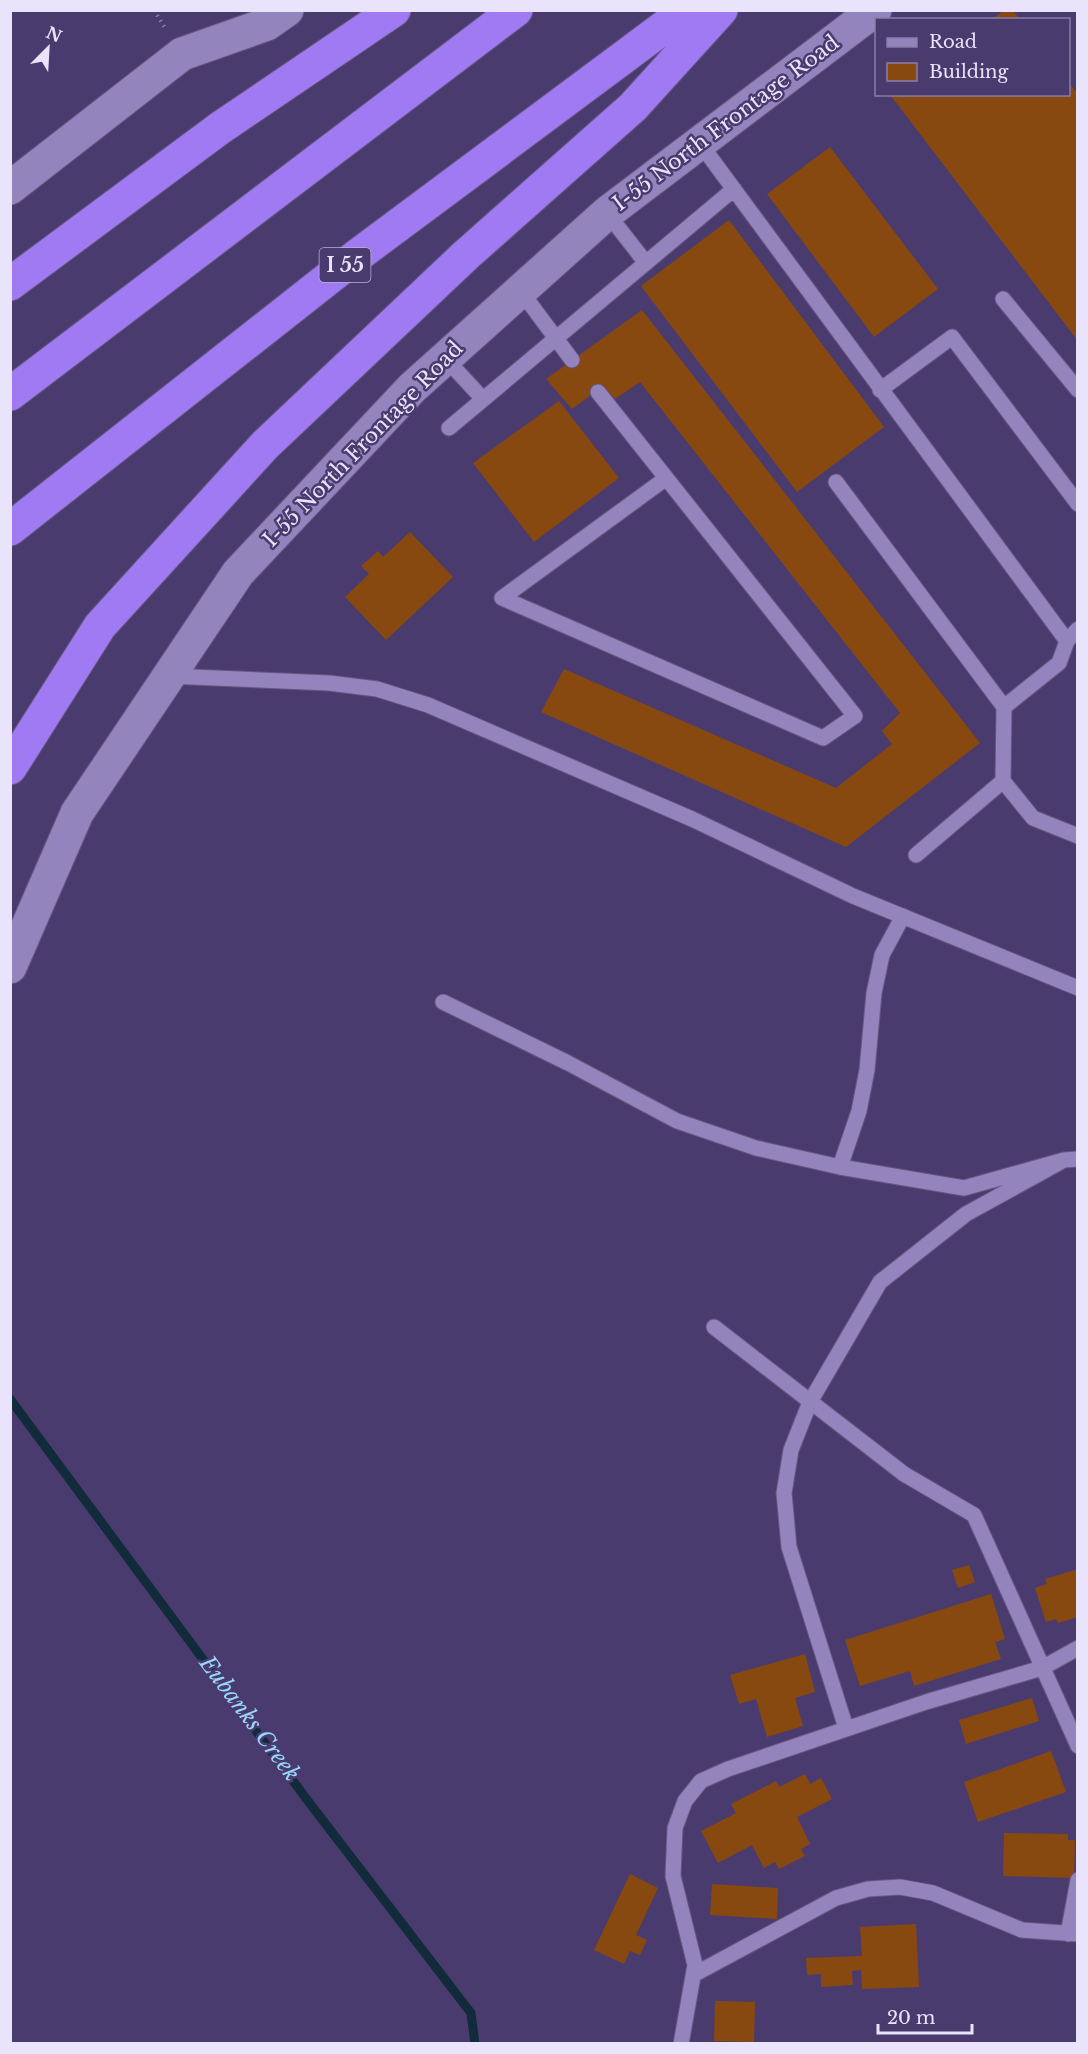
<svg xmlns="http://www.w3.org/2000/svg" width="1088" height="2054" viewBox="0 0 1088 2054" font-family="'Libre Baskerville',serif">
<style>
.lines{fill:none;stroke-linecap:round;stroke-linejoin:round}
.stream{stroke:#112b3b;stroke-width:9}
.building{fill:#884910}
.service-casing{stroke:#655781;stroke-width:17}
.tertiary-casing{stroke:#655781;stroke-width:35}
.motorway-casing{stroke:#655781;stroke-width:35}
.path{stroke:#877ca5;stroke-width:4;stroke-dasharray:1.5 4.5;stroke-linecap:butt}
.service{stroke:#9384bd;stroke-width:15}
.tertiary{stroke:#9384bd;stroke-width:33}
.motorway{stroke:#a07af2;stroke-width:33}
.labels{text-anchor:middle;stroke-width:5;stroke-linejoin:round;paint-order:stroke}
.shield{fill:#4a3b6e;stroke:#b9b1d1;stroke-width:1.5}
.shield-label{font-size:20px;font-weight:bold;fill:#e9e3fc}
.street-label{font-size:21px;fill:#e9e3fc;stroke:#4a3b6e}
.water-label{font-size:22px;font-style:italic;fill:#99d7fd;stroke:#4a3b6e}
</style>
<rect width="100%" height="100%" fill="#4a3b6e"/>
<g class="lines">
<path class="stream" d="M10,1399L311,1805L471,2013L475,2044"/>
</g>
<path class="building" d="M1004,10H1013L1020,20H992Z
M1068,82L1078,94V341L891,96L1068,94Z
M830,147L938,289L874,337L767,194Z
M729,220L884,427L797,492L641,286Z
M642,310L980,743L846,847L541,712L564,669L836,788L892,744L882,731L900,713L640,382L615,399L603,386L572,409L546,379Z
M559,401L619,478L534,542L473,463Z
M410,532L453,577L386,640L345,597L369,574L361,566L378,551L383,557Z
M969,1565L975,1582L958,1588L952,1570Z
M1078,1569V1617L1058,1623L1056,1619L1046,1622L1035,1588L1047,1584L1045,1579Z
M991,1594L1005,1639L995,1642L1001,1659L914,1686L910,1671L860,1686L845,1640Z
M805,1654L815,1692L795,1698L803,1726L767,1737L756,1699L739,1704L730,1675Z
M1032,1698L1039,1721L966,1744L959,1720Z
M1051,1751L1066,1792L978,1822L964,1782Z
M805,1774L810,1784L821,1778L832,1799L797,1817L810,1844L801,1849L805,1856L779,1869L775,1862L764,1868L752,1845L718,1863L701,1831L736,1813L731,1804L776,1781L779,1787Z
M1004,1833L1068,1834V1840H1075L1074,1878L1003,1876Z
M630,1874L658,1888L636,1935L647,1940L640,1955L630,1951L624,1964L594,1950Z
M712,1884L778,1888L777,1919L710,1915Z
M916,1924L919,1987L862,1989L861,1970L852,1971L853,1985L821,1987V1974L807,1975L806,1958L862,1956L860,1927Z
M715,2001L755,2002L754,2042L714,2041Z"/>
<g class="lines">
<defs>
<path id="service" d="M699,142L1067,641L1078,629
M607,213L646,263
M520,290L572,360
M1003,299L1078,390
M445,358L482,398
M880,390L952,337L1078,504
M598,392L855,716L823,738L502,598L665,479
M449,428L734,189
M836,482L1004,707L1003,781
M168,676L329,683L377,689L428,705L692,819L853,896L1078,988
M1004,707L1059,663L1067,641
M916,855L1003,781L1033,818L1078,836
M443,1002L568,1063L677,1121L756,1148L840,1167L964,1188L1064,1160L1078,1159
M840,1167L859,1111L867,1070L874,993L882,955L903,916
M714,1327L904,1474L974,1515L1078,1746
M846,1728L789,1547L784,1493L791,1450L810,1402L880,1282L966,1214L1064,1160
M1068,1934L1078,1880
M695,1974L836,1898L868,1889L900,1887L933,1893L1022,1930L1078,1934
M681,2044L695,1965L673,1876L675,1828L685,1801L701,1781L728,1769L926,1702L1042,1668L1078,1648"/>
<path id="tertiary" d="M10,188L182,54L267,24L287,10
M10,967L77,813L238,573L412,388L607,213L875,10"/>
<path id="motorway" d="M10,284L220,128L394,10
M10,394L516,10
M10,529L358,255L687,10
M10,768L100,626L265,445L466,255L633,107L721,10"/>
</defs>
<use href="#service" class="service-casing"/>
<use href="#tertiary" class="tertiary-casing"/>
<use href="#motorway" class="motorway-casing"/>
<path class="path" d="M154,10L165,28"/>
<use href="#service" class="service"/>
<use href="#tertiary" class="tertiary"/>
<use href="#motorway" class="motorway"/>
</g>
<g class="labels">
<rect class="shield" x="319.5" y="248" width="51" height="34" rx="4.5"/>
<g class="shield-label">
<text x="345" y="272">I 55</text>
</g>
<g class="street-label">
<text transform="translate(726 123) rotate(-37)" y="7">I-55 North Frontage Road</text>
<text transform="translate(363 444) rotate(-46)" y="7">I-55 North Frontage Road</text>
</g>
<g class="water-label">
<text transform="translate(250 1718) rotate(53)" y="8">Eubanks Creek</text>
</g>
</g>
<rect width="1088" height="2054" fill="none" stroke="#e9e3fc" stroke-width="24"/>
<rect x="875" y="18" width="195" height="78" fill="#4a3b6e" stroke="#8a7ea7" stroke-width="1.5"/>
<rect x="887" y="38" width="30" height="9" fill="#9384bd" stroke="#8a7ea7" stroke-width="1.5"/>
<text x="929" y="48" font-size="18" fill="#e9e3fc">Road</text>
<rect x="887" y="63" width="30" height="18" fill="#884910" stroke="#8a7ea7" stroke-width="1.5"/>
<text x="929" y="78" font-size="18" fill="#e9e3fc">Building</text>
<g transform="translate(48 48) rotate(24)" stroke="#4a3b6e" stroke-width="4.5" paint-order="stroke">
<path d="M0-4.5L10 22L0 15L-10 22Z" fill="#e9e3fc"/>
<text y="-9" font-size="16" font-weight="bold" text-anchor="middle" fill="#e9e3fc">N</text>
</g>
<path d="M878 2024v9h94v-9" fill="none" stroke="#e9e3fc" stroke-width="3"/>
<text x="887" y="2024" font-size="18" fill="#e9e3fc" stroke="#4a3b6e" stroke-width="4.5" paint-order="stroke">20 m</text>
</svg>
